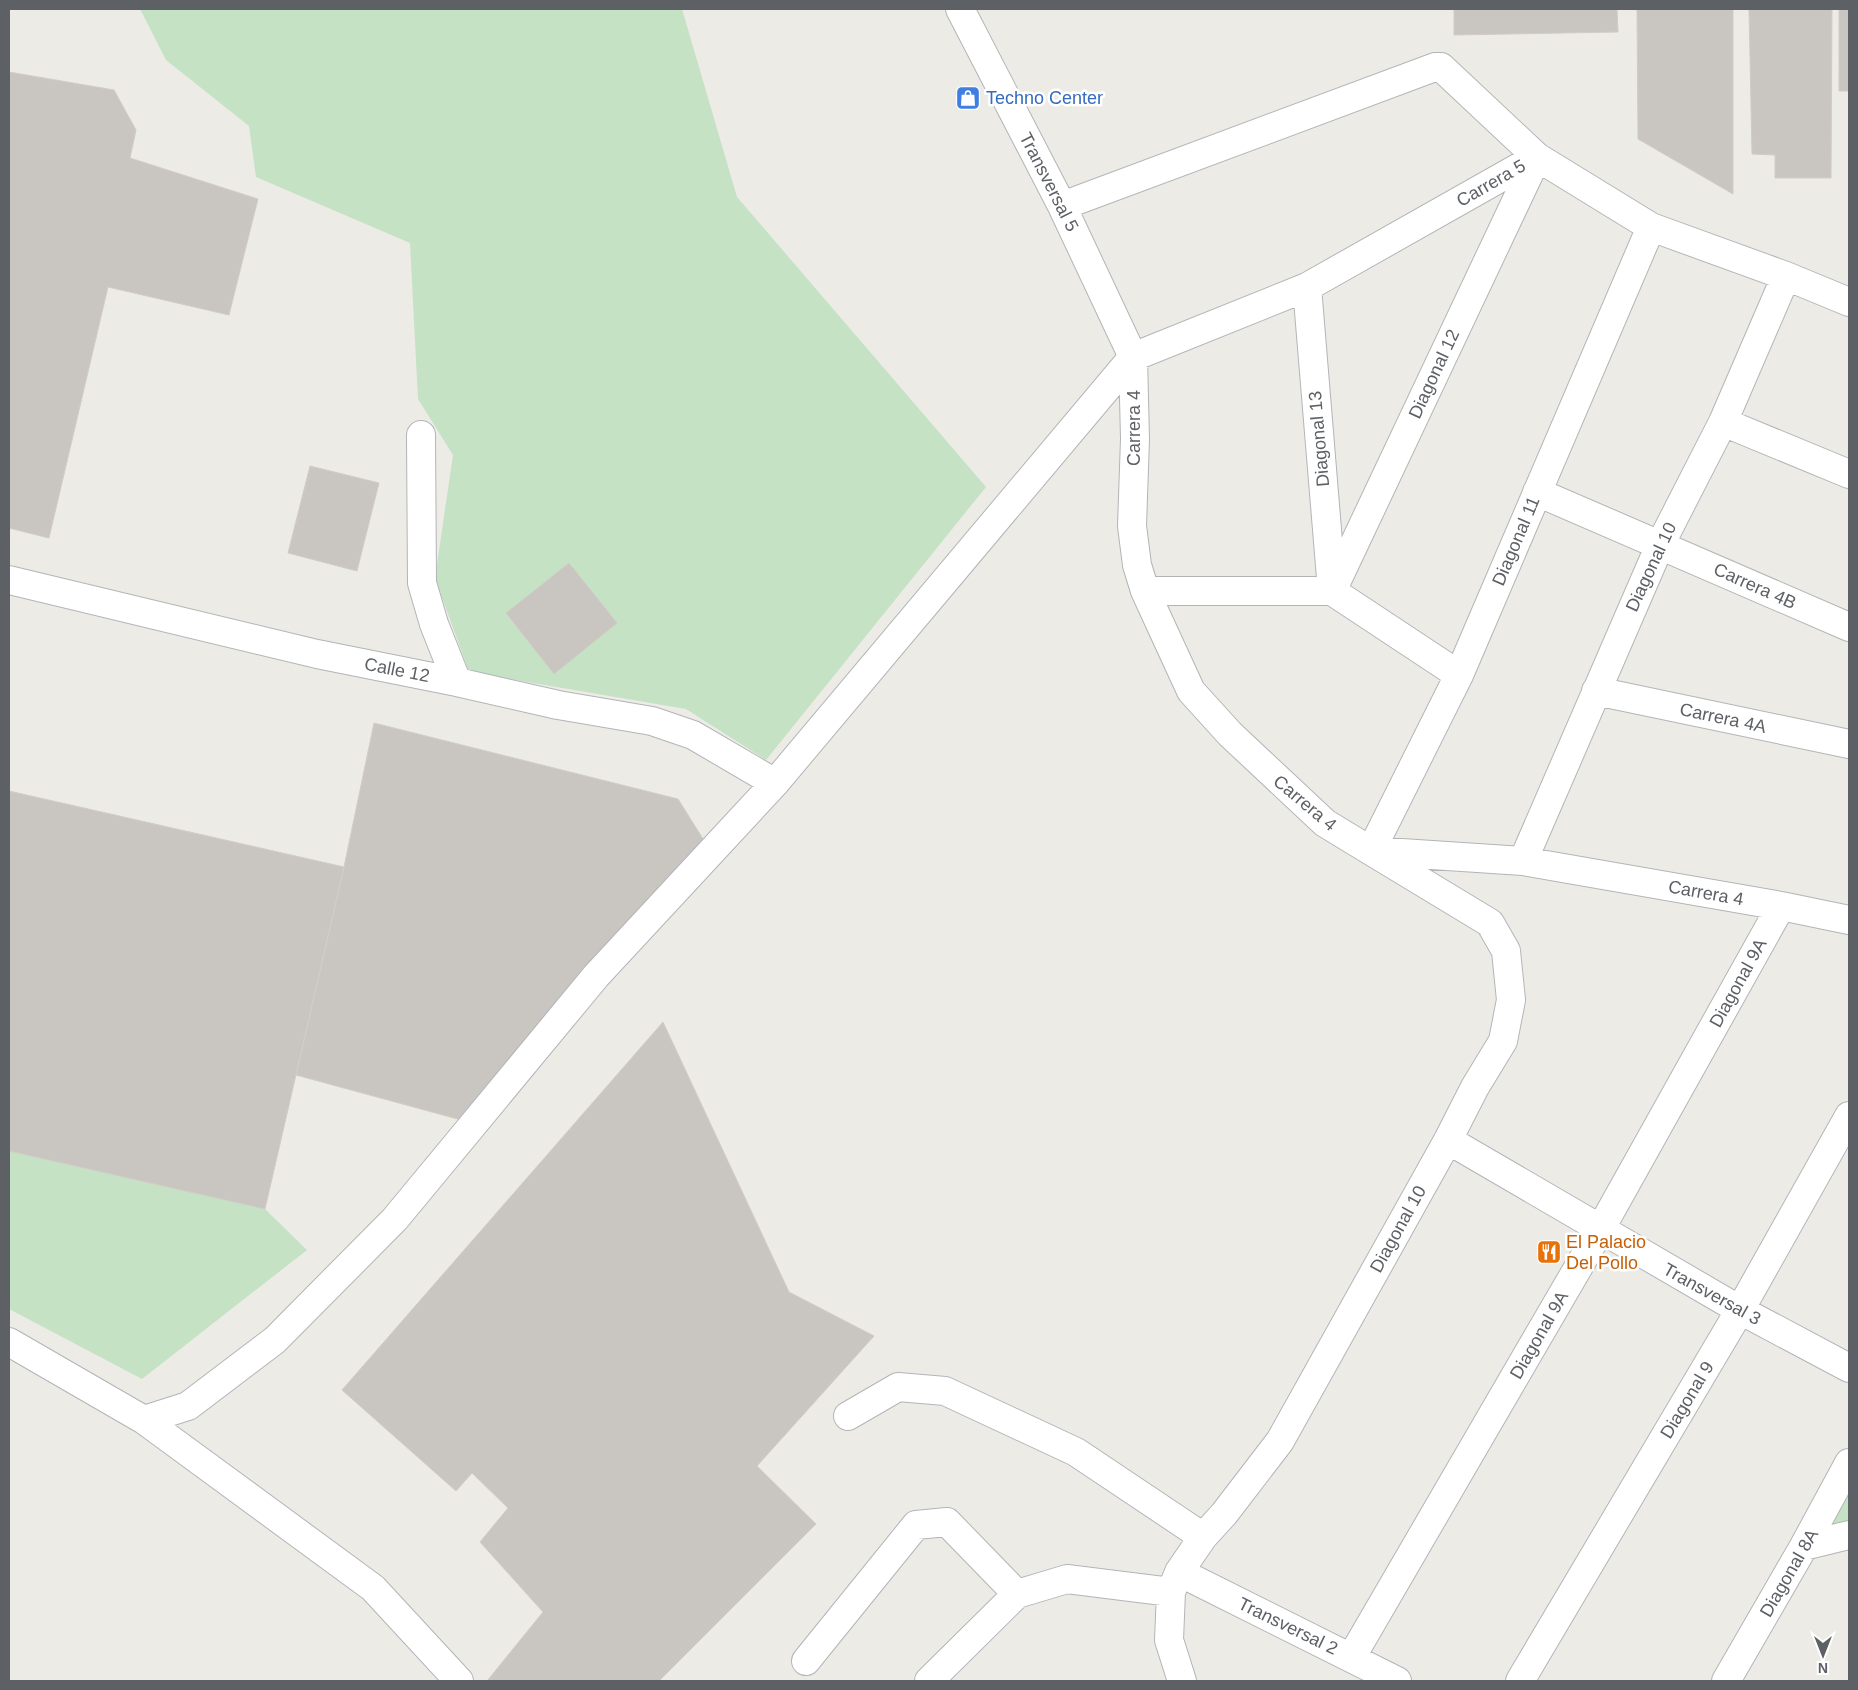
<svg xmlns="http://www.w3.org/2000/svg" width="1858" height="1690" viewBox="0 0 1858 1690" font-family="Arial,sans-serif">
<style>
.green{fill:#c5e2c5}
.building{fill:#c9c6c2;stroke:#d1cdc4}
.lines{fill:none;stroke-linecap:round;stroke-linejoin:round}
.minor-casing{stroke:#b2b5b8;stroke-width:30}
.minor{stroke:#fff;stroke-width:28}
.labels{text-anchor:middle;stroke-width:5;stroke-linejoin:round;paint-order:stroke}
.shop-label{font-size:18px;fill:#366cbe;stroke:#fff;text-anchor:start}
.street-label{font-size:18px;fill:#5d6064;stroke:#fff}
.food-label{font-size:18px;fill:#c56008;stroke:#fff;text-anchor:start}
</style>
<rect width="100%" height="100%" fill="#edebe5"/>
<path class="green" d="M140,9H682L737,197L986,487L766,760L686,709L469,672L435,578L453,455L418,399L410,243L256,177L249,126L166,60Z
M9,1151L265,1209L307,1250L142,1379L9,1309Z
M1849,1463V1535L1804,1546Z"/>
<path class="building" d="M1454,9H1617L1618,32L1454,35Z
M1637,9H1733V194L1638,139Z
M1749,9H1832L1831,178H1775V155L1752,154Z
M1839,9H1849V91H1839Z
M9,72L114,90L136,130L130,158L258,199L229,315L108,287L49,538L9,528Z
M310,466L379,483L357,571L288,553Z
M569,563L617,623L554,674L506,613Z
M374,723L678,799L705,842L465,1121L296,1075L344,867Z
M9,791L344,867L265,1209L9,1151Z
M663,1022L789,1292L874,1336L757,1466L816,1524L659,1681H487L543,1612L480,1542L508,1508L472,1473L456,1491L342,1390Z"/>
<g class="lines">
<defs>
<path id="minor" d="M960,9L1062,206L1133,357L1135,439L1132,526L1137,565L1145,591L1191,691L1230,734L1325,823L1371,851L1523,861L1781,906L1849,920
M1062,206L1435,67H1441L1537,157L1332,591
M1307,287L1332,590
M1723,422L1849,474
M421,435L422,583L434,624L457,682
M1537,492L1849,627
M9,580L317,654L457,682L558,705L652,721L693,735L775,783
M1145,591H1332L1459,675
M1596,691L1849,744
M1523,861L1660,545L1723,422L1786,276
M1448,1140L1740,1310L1849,1368
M9,1342L144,1420L188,1406L275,1340L395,1219L596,976L775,783L1133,357L1307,287L1537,157L1651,227L1786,276L1849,302
M848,1416L898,1387L945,1391L1076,1452L1203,1537
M144,1420L373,1588L459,1681
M1804,1546L1849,1535
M1179,1572L1397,1681
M1351,1658L1600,1230L1781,906
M806,1661L916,1525L947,1522L1017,1594
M929,1681L1017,1594L1067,1579L1171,1592
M1182,1681L1169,1640L1171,1592L1179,1572L1203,1537L1224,1514L1280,1441L1448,1140L1475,1087L1503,1041L1511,1000L1506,951L1490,923L1371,851L1459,675L1651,227
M1520,1681L1740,1310L1849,1116
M1726,1681L1804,1546L1849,1463"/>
</defs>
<use href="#minor" class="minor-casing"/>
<use href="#minor" class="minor"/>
</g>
<defs>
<symbol id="shop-square" viewBox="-11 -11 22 22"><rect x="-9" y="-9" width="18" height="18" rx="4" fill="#3f7fe0" stroke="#fff"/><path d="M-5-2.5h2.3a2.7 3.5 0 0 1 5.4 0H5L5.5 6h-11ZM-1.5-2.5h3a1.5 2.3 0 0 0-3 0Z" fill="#fff"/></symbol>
<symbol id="restaurant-square" viewBox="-11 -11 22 22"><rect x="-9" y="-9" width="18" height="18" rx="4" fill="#e8710a" stroke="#fff"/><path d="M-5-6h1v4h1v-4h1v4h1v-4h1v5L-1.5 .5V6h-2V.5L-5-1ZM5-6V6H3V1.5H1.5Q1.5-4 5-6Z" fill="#fff"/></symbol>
</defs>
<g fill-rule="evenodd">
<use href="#shop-square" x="954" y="84" width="28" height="28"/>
<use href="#restaurant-square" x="1535" y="1238" width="28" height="28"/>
</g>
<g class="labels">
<g class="shop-label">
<text x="986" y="104">Techno Center</text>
</g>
<g class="street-label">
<text transform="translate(1049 182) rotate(63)" y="6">Transversal 5</text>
<text transform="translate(1491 183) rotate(-30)" y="6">Carrera 5</text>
<text transform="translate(1434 374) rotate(-65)" y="6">Diagonal 12</text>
<text transform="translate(1134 428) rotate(-90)" y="6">Carrera 4</text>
<text transform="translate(1319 439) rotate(-95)" y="6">Diagonal 13</text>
<text transform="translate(1516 541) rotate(-67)" y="6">Diagonal 11</text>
<text transform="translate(1651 567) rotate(-65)" y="6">Diagonal 10</text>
<text transform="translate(1755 586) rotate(24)" y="6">Carrera 4B</text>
<text transform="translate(397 670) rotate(11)" y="6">Calle 12</text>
<text transform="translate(1723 718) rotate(12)" y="6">Carrera 4A</text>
<text transform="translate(1305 803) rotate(40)" y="6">Carrera 4</text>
<text transform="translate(1706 893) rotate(10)" y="6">Carrera 4</text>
<text transform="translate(1738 983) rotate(-61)" y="6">Diagonal 9A</text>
<text transform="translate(1398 1229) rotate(-61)" y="6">Diagonal 10</text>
<text transform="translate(1712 1294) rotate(29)" y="6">Transversal 3</text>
<text transform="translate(1539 1335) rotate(-60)" y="6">Diagonal 9A</text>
<text transform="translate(1687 1400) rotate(-59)" y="6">Diagonal 9</text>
<text transform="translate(1789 1573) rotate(-60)" y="6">Diagonal 8A</text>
<text transform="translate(1288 1626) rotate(26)" y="6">Transversal 2</text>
</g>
<g class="food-label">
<text x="1566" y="1248">El Palacio<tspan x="1566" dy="21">Del Pollo</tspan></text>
</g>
</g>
<rect width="1858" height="1690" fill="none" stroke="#5d6064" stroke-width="20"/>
<g transform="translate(1823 1655) rotate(180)" stroke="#ffffff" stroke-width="4" paint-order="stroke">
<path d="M0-4L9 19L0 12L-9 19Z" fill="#5d6064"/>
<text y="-8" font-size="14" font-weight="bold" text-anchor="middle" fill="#5d6064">N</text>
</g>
</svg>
